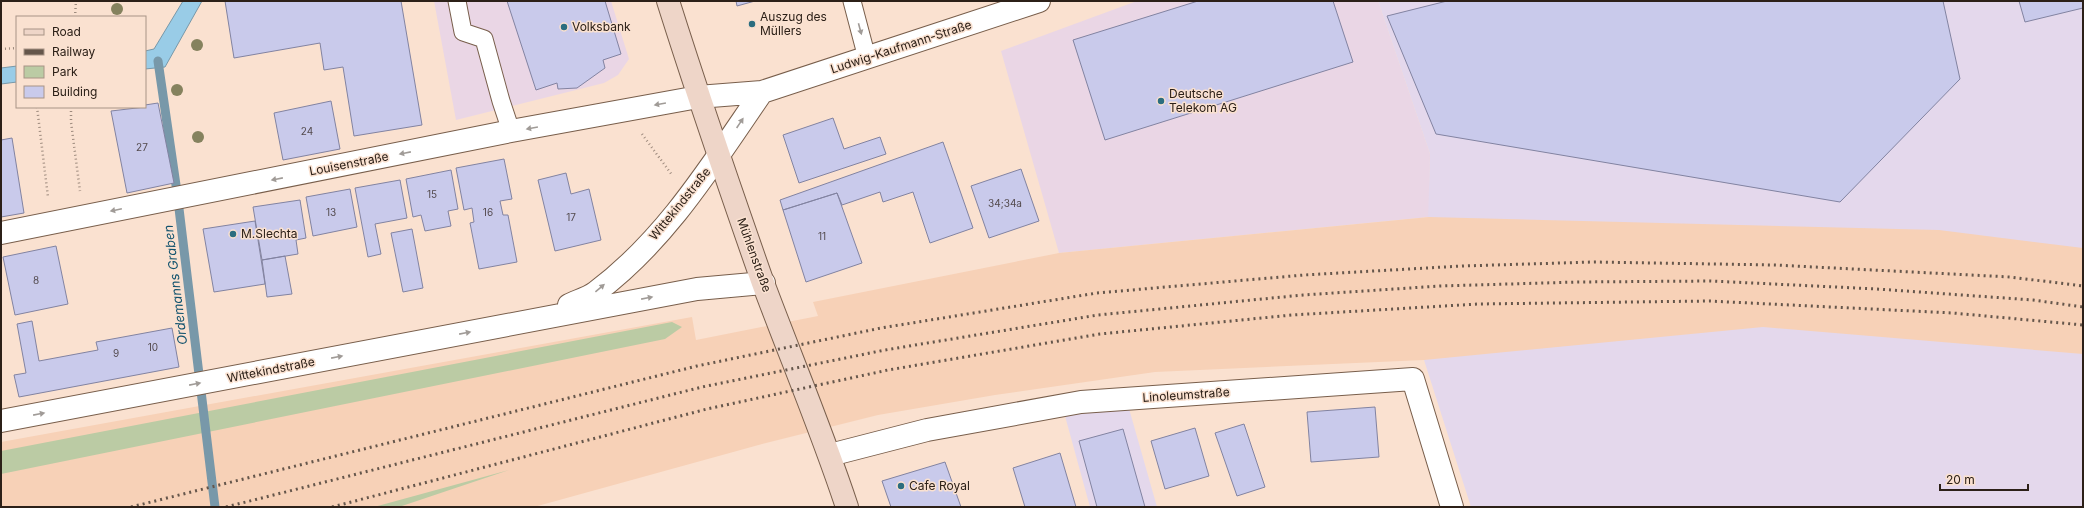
<svg xmlns="http://www.w3.org/2000/svg" width="2084" height="508" viewBox="0 0 2084 508" font-family="Inter,sans-serif">
<style>
.commercial{fill:#ead6e5}
.industrial{fill:#e4d8ec}
.built{fill:#f7d1b7}
.green{fill:#bbcba4}
.water{fill:#99cce7;stroke:#7898a9}
.lines{fill:none;stroke-linecap:round;stroke-linejoin:round}
.stream{stroke:#7898a9;stroke-width:9}
.building{fill:#c9caeb;stroke:#8283a1}
.service-casing{stroke:#785e4b;stroke-width:19}
.minor-casing{stroke:#785e4b;stroke-width:24}
.tertiary-casing{stroke:#785e4b;stroke-width:24}
.secondary-casing{stroke:#785e4b;stroke-width:24}
.path{stroke:#9e8b7e;stroke-width:2.5;stroke-dasharray:1 3;stroke-linecap:butt}
.service{stroke:#fff;stroke-width:17}
.minor{stroke:#fff;stroke-width:22}
.tertiary{stroke:#fff;stroke-width:22}
.secondary{stroke:#eed5c8;stroke-width:22}
.rail{stroke:#65564b;stroke-width:3;stroke-dasharray:2 4;stroke-linecap:butt}
.tree{fill:#85825e}
.oneway{fill:#a09b97}
.poi-dot{fill:#2b6d7f;stroke:#fae1d0;stroke-width:1.5}
.labels{text-anchor:middle;stroke-width:3;stroke-linejoin:round;paint-order:stroke}
.number-label{font-size:10px;fill:#534a4d}
.poi-label{font-size:12px;fill:#2c2018;stroke:#fae1d0;text-anchor:start}
.street-label{font-size:12px;fill:#2c2018;stroke:#fae1d0}
.water-label{font-size:13px;font-style:italic;fill:#11526d;stroke:#fae1d0}
</style>
<rect width="100%" height="100%" fill="#fae1d0"/>
<path class="commercial" d="M434,1H611L629,59L618,75L604,83L456,120Z
M1137,1H1378L1430,154L1429,217L1059,253L1001,51Z"/>
<path class="industrial" d="M1378,1H2083V507H1471L1424,360L1430,154Z
M1128,405L1157,507H1090L1065,416Z"/>
<path class="built" d="M1429,217L1939,230L2083,248V354L1763,327L1424,360L1155,372L995,395L878,415L766,443L534,507H1V442L692,317L696,340L818,316L813,302L1059,253Z"/>
<path class="green" d="M672,322L682,327L665,339L1,474V451Z
M509,470L399,507H374Z"/>
<path class="water" d="M183,1H202L165,67L145,69V51L154,49Z
M17,66V82L1,84V68Z"/>
<g class="lines">
<path class="stream" d="M158,61L177,192L215,507"/>
</g>
<path class="building" d="M225,1H401L422,125L354,136L343,67L324,70L320,43L234,58Z
M507,1H605L621,54L603,60L605,68L577,88L558,89L557,83L536,90Z
M736,1H755L737,6Z
M1198,1H1333L1353,62L1105,140L1073,40Z
M1447,1H1943L1960,79L1840,202L1436,134L1387,16Z
M2019,1H2083V8L2025,22Z
M331,101L340,149L283,160L274,113Z
M158,103L174,183L127,193L111,111L145,107V105Z
M833,118L844,149L880,137L886,154L799,183L783,135Z
M12,138L24,213L1,217V140Z
M943,142L973,228L930,243L913,192L883,202L880,192L842,205L837,193L783,210L780,200Z
M504,159L512,199L500,201L503,215H508L517,262L479,269L470,223L474,222L472,208L464,210L456,168Z
M1021,169L1039,221L989,238L971,186Z
M451,170L458,209L448,211L451,226L425,231L421,215L413,217L406,179Z
M566,173L571,194L589,189L601,240L555,251L538,180Z
M400,180L407,218L375,224L381,254L368,257L355,188Z
M350,189L357,227L313,236L306,197Z
M837,193L862,263L806,282L783,210Z
M300,200L306,238L296,240L298,254L262,260L253,207Z
M255,221L265,284L214,292L203,229Z
M412,229L423,288L403,292L391,233Z
M56,246L68,304L15,315L3,257Z
M285,256L292,294L267,297L262,260Z
M32,321L39,361L98,350L96,342L172,328L179,367L19,397L14,375L26,373L17,324Z
M1375,407L1379,457L1311,462L1307,412Z
M1244,424L1265,487L1237,496L1215,433Z
M1195,428L1209,476L1165,489L1151,441Z
M1123,429L1145,507H1097L1079,441Z
M1060,453L1076,507H1025L1013,468Z
M945,462L961,507H891L882,481Z"/>
<g class="lines">
<defs>
<path id="service" d="M457,1L463,32L484,39L501,101L511,131
M852,1L867,58"/>
<path id="minor" d="M830,455L927,430L1081,402L1413,379L1452,507"/>
<path id="tertiary" d="M1,233L511,131L698,97L762,92L1039,1
M569,305C577,301 588,298 596,292C666,240 713,163 762,92
M1,421L697,289L764,283"/>
<path id="secondary" d="M668,1C698,96 730,189 763,283C791,358 822,431 847,507"/>
</defs>
<use href="#service" class="service-casing"/>
<use href="#minor" class="minor-casing"/>
<use href="#tertiary" class="tertiary-casing"/>
<use href="#secondary" class="secondary-casing"/>
<path class="path" d="M75,17L76,1
M1,49L17,48
M37,107L48,197
M71,107V122L80,191
M642,134L672,175"/>
<use href="#service" class="service"/>
<use href="#minor" class="minor"/>
<use href="#tertiary" class="tertiary"/>
<use href="#secondary" class="secondary"/>
<path class="rail" d="M131,507L697,366L881,328L1097,293L1304,275L1462,266L1594,262L1775,265L2010,277L2083,286
M226,507L702,387L885,350L1098,315L1303,295L1440,286L1578,282L1711,281L1877,289L2033,300L2083,307
M332,507L707,409L888,370L1100,334L1292,315L1478,304L1709,301L1953,313L2083,325"/>
</g>
<g class="tree">
<circle cx="117" cy="9" r="6"/>
<circle cx="197" cy="45" r="6"/>
<circle cx="177" cy="90" r="6"/>
<circle cx="198" cy="137" r="6"/>
</g>
<defs><path id="oneway-solid" d="M-6-.8H1V-3.2L6.5 0L1 3.2V.8H-6Z"/></defs>
<g class="oneway">
<use href="#oneway-solid" transform="translate(860 29) rotate(75)"/>
<use href="#oneway-solid" transform="translate(660 104) rotate(170)"/>
<use href="#oneway-solid" transform="translate(740 123) rotate(-56)"/>
<use href="#oneway-solid" transform="translate(532 128) rotate(170)"/>
<use href="#oneway-solid" transform="translate(405 153) rotate(169)"/>
<use href="#oneway-solid" transform="translate(277 179) rotate(169)"/>
<use href="#oneway-solid" transform="translate(116 210) rotate(168)"/>
<use href="#oneway-solid" transform="translate(600 288) rotate(-40)"/>
<use href="#oneway-solid" transform="translate(647 298) rotate(-11)"/>
<use href="#oneway-solid" transform="translate(465 333) rotate(-11)"/>
<use href="#oneway-solid" transform="translate(337 357) rotate(-11)"/>
<use href="#oneway-solid" transform="translate(195 384) rotate(-11)"/>
<use href="#oneway-solid" transform="translate(39 414) rotate(-11)"/>
</g>
<g class="poi-dot">
<circle cx="752" cy="24" r="4"/>
<circle cx="564" cy="27" r="4"/>
<circle cx="1161" cy="101" r="4"/>
<circle cx="233" cy="234" r="4"/>
<circle cx="901" cy="486" r="4"/>
</g>
<g class="labels">
<g class="number-label">
<text x="307" y="135">24</text>
<text x="142" y="151">27</text>
<text x="432" y="198">15</text>
<text x="1005" y="207">34;34a</text>
<text x="331" y="216">13</text>
<text x="488" y="216">16</text>
<text x="571" y="221">17</text>
<text x="822" y="240">11</text>
<text x="36" y="284">8</text>
<text x="153" y="351">10</text>
<text x="116" y="357">9</text>
</g>
<g class="poi-label">
<text x="760" y="21">Auszug des<tspan x="760" dy="14">Müllers</tspan></text>
<text x="572" y="31">Volksbank</text>
<text x="1169" y="98">Deutsche<tspan x="1169" dy="14">Telekom AG</tspan></text>
<text x="241" y="238">M.Slechta</text>
<text x="909" y="490">Cafe Royal</text>
</g>
<g class="street-label">
<text transform="translate(901 47) rotate(-18)" y="4">Ludwig-Kaufmann-Straße</text>
<text transform="translate(349 164) rotate(-11)" y="4">Louisenstraße</text>
<text transform="translate(680 204) rotate(-51)" y="4">Wittekindstraße</text>
<text transform="translate(754 255) rotate(70)" y="4">Mühlenstraße</text>
<text transform="translate(271 370) rotate(-11)" y="4">Wittekindstraße</text>
<text transform="translate(1186 395) rotate(-4)" y="4">Linoleumstraße</text>
</g>
<g class="water-label">
<text transform="translate(175 285) rotate(-97)" y="5">Ordemanns Graben</text>
</g>
</g>
<rect width="2084" height="508" fill="none" stroke="#2c2018" stroke-width="4"/>
<rect x="16" y="16" width="130" height="92" fill="#fae1d0" stroke="#a89486"/>
<rect x="24" y="29" width="20" height="6" fill="#eed5c8" stroke="#a89486"/>
<text x="52" y="36" font-size="12" fill="#2c2018">Road</text>
<rect x="24" y="49" width="20" height="6" fill="#65564b" stroke="#a89486"/>
<text x="52" y="56" font-size="12" fill="#2c2018">Railway</text>
<rect x="24" y="66" width="20" height="12" fill="#bbcba4" stroke="#a89486"/>
<text x="52" y="76" font-size="12" fill="#2c2018">Park</text>
<rect x="24" y="86" width="20" height="12" fill="#c9caeb" stroke="#a89486"/>
<text x="52" y="96" font-size="12" fill="#2c2018">Building</text>
<path d="M1940 484v6h88v-6" fill="none" stroke="#2c2018" stroke-width="2"/>
<text x="1946" y="484" font-size="12" fill="#2c2018" stroke="#fae1d0" stroke-width="3" paint-order="stroke">20 m</text>
</svg>
